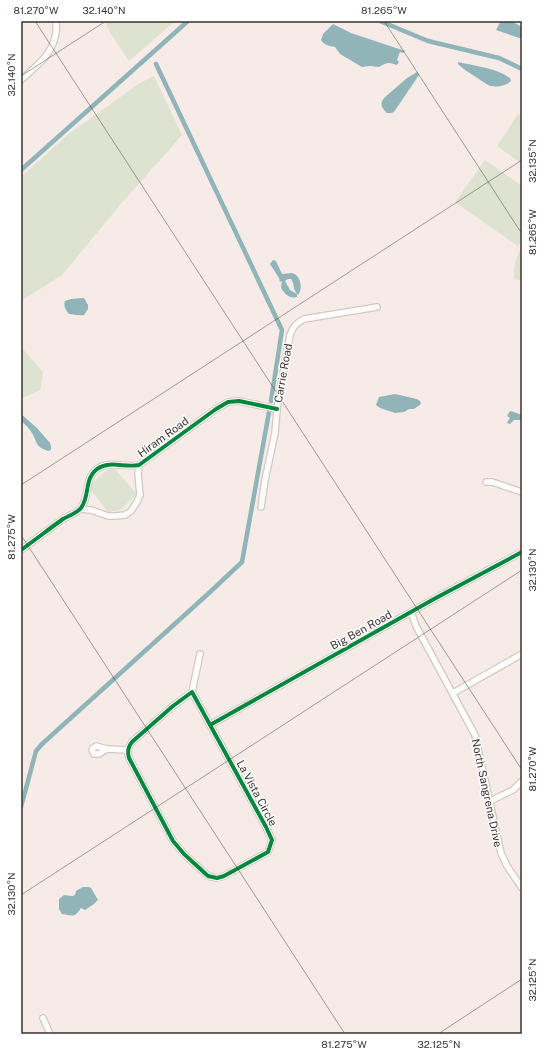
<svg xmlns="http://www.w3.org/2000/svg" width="543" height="1055" viewBox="0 0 543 1055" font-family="'Public Sans',sans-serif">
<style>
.green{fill:#dde2d1}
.water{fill:#90b4b8}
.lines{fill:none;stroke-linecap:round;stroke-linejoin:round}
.stream{stroke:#90b4b8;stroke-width:1}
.canal{stroke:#90b4b8;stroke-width:4.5}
.minor-casing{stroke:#d1c9c5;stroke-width:8}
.minor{stroke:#fefcfb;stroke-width:5.5}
.cycleway-casing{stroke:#fff;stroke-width:6}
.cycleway{stroke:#00873e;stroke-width:4}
.ticks{fill:none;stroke:#3a322f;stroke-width:1;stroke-opacity:0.45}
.labels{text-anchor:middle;stroke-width:3;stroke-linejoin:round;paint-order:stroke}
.street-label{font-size:11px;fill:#3a322f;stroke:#fff}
.neatline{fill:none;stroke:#3a322f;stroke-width:1.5}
.ticks-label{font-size:10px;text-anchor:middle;fill:#3a322f}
</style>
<rect width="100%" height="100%" fill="#f6ebe6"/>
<path class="green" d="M106,21H175L129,61L108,29Z
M154,76L182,135L119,206L62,275L21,301V177L70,133L140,83Z
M518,114L522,117V164L497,146Z
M485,160L522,186V240L518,246L455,202Z
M522,247V281L514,279C513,267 516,257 522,247Z
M21,347L43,372L40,390L21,399Z
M113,467L137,494L120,510L108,512L89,488C96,478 102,473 113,467Z"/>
<path class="water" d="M501,21H511L522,27V39L496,30Z
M333,24L351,33L405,51L403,53L400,52L397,60L399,62L397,65C388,62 387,62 379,67L370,66L362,67L340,54L335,47C329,46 324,45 321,40L323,34Z
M458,62C475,66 496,68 510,78L511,81C506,86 495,88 488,85L465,70L458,64Z
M417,72L418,73L419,75L394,112L391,113H387C382,108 379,105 384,98L407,78Z
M273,260L276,261L282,274C285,274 289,273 292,273C301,275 303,289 298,295C292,288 295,285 291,279H288L285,281L290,290L297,294V297C289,299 285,294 281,288L282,281L280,282L279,278L270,264Z
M84,298L88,305V309L84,315C78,316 74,314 69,314C66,311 63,306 65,301L71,299Z
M395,394L417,399L420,401L421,404L414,409H409L404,412L395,413L380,408L376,405L379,397Z
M510,411H511L522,415V420H514L510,424L507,423L510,418L507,416Z
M21,414L37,428L50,443L51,446V450L48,451C35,446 38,444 32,433C29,428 25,424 21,421Z
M83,887H89L91,888L98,900L94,904L85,910L81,908C74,919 72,915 62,914L59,909V899L64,895L72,896L75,895L76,891Z"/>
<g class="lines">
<path class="stream" d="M271,403V401"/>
<path class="canal" d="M380,21L428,41L499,58L522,69
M156,64L282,330L271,401
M21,170L188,21
M21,807L36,751L42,744L209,593L242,562L269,412"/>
<defs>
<path id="minor" d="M21,80C34,68 51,56 55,37C57,32 56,26 56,21
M486,482H492L522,492
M261,507L265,480L275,433L277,409L290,335C293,327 296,323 304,319L377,307
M80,509L91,510L108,516H115L125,515L131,511L137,502L140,495L138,474L139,465
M21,550C35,540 49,529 63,519C68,516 77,513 81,508C90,496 84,479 97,469C110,460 125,468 139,465L216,409L228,402L239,401L277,409
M411,612L416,626L475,735L501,853L507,866L522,888
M192,692L266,827L272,840L268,852L224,876L217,878L208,876L184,854L173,841L129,758C127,751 128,746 133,741L173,706Z
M192,692L200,654
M453,693L522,654
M210,725L434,599L522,552
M107,749L99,754H94L92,750L93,748L96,746L107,749L128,750
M490,801L513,790L522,781
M43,1018L50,1034"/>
</defs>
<use href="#minor" class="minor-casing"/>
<use href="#minor" class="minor"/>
<defs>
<path id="cycleway" d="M21,550C35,540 49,529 63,519C68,516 77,513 81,508C90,496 84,479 97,469C110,460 125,468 139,465L216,409L228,402L239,401L277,409
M192,692L266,827L272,840L268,852L224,876L217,878L208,876L184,854L173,841L129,758C127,751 128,746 133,741L173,706Z
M210,725L434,599L522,552"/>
</defs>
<use href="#cycleway" class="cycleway-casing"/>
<use href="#cycleway" class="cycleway"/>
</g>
<path class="ticks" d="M35,21L522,770M384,21L522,234M21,76L106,21M21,485L522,160M21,535L345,1034M21,895L522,570M438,1034L522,979"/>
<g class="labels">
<g class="street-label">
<text transform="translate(283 373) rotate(-80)" y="4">Carrie Road</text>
<text transform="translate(163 437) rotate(-36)" y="4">Hiram Road</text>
<text transform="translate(361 630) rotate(-29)" y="4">Big Ben Road</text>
<text transform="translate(257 793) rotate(62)" y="4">La Vista Circle</text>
<text transform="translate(487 793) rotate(78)" y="4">North Sangrena Drive</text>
</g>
</g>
<rect width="543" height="1055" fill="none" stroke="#ffffff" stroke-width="44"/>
<rect x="22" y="22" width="499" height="1011" class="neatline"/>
<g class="ticks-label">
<text x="36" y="14">81.270°W</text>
<text x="104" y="14">32.140°N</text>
<text x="384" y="14">81.265°W</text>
<text transform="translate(11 75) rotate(-90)" y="4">32.140°N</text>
<text transform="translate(532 161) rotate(-90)" y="4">32.135°N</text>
<text transform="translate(532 232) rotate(-90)" y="4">81.265°W</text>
<text transform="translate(11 537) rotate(-90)" y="4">81.275°W</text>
<text transform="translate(532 570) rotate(-90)" y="4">32.130°N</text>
<text transform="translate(532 769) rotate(-90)" y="4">81.270°W</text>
<text transform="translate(11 894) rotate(-90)" y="4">32.130°N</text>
<text transform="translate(532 980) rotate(-90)" y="4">32.125°N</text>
<text x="344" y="1048">81.275°W</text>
<text x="439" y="1048">32.125°N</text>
</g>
</svg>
